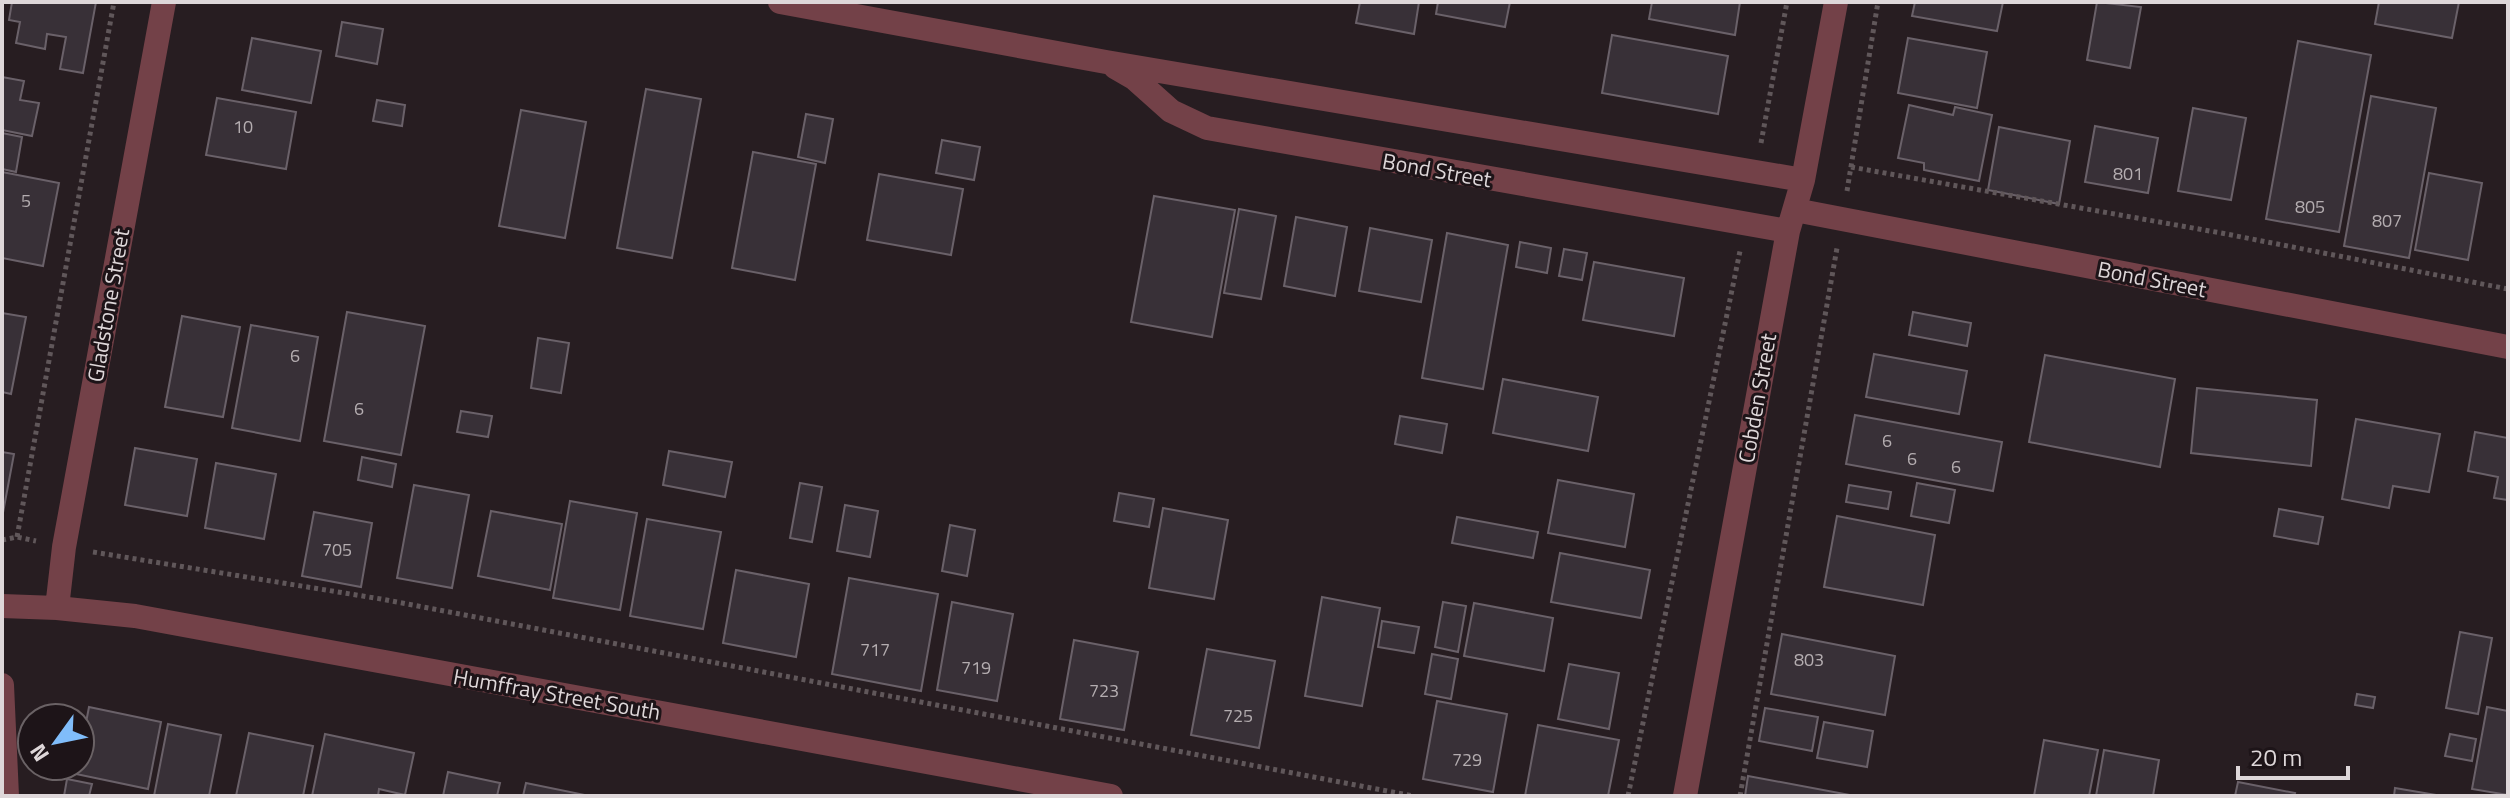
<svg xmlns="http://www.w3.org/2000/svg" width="2510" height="798" viewBox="0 0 2510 798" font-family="'Titillium Web',sans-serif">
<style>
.building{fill:#383037;stroke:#6a6169;stroke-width:2}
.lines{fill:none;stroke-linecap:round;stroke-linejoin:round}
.path{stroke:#60575a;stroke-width:5;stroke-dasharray:4 4;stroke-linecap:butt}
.minor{stroke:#734148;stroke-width:24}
.labels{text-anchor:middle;stroke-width:6;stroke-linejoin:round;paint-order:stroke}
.number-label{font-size:18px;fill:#b4adb0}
.street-label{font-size:22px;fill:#ded7d9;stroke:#1d1418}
</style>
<rect width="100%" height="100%" fill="#271d21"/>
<path class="building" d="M12,2H96L83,73L60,69L66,37L47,34L45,49L16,43L20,22L9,20Z
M1360,2H1419L1414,34L1356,23Z
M1438,2H1510L1505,27L1436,14Z
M1652,2H1740L1735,35L1649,19Z
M1915,2H2003L1997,31L1912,16Z
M2097,2L2141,7L2130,68L2087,60Z
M2379,2H2459L2452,38L2375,24Z
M342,22L383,29L377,64L336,56Z
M1612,35L1728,56L1718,114L1602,93Z
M252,38L321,51L311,103L242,90Z
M1908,38L1987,52L1977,108L1898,93Z
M2298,41L2371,55L2339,232L2266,219Z
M2,77L24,81L20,100L39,103L32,136L2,130Z
M646,89L701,99L672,258L617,248Z
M2371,96L2436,108L2409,258L2344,246Z
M217,98L296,112L286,169L206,155Z
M377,100L405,105L402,126L373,121Z
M1909,105L1953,115L1955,107L1992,115L1979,181L1924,170V163L1898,158Z
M2193,108L2246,118L2231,200L2178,191Z
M521,110L586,122L565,238L499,226Z
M806,114L833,119L825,163L798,157Z
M2095,126L2158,138L2148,193L2085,182Z
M1999,127L2070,141L2059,204L1988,190Z
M2,133L22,137L16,172L2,169Z
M942,140L980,147L974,180L936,173Z
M753,152L816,164L795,280L732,268Z
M2,172L59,183L43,266L2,258Z
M2429,173L2482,183L2468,260L2415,250Z
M879,174L963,189L951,255L867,240Z
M1154,196L1235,210L1212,337L1131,322Z
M1239,209L1276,216L1261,299L1224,293Z
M1296,217L1347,227L1335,296L1284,286Z
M1370,228L1432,240L1421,302L1359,291Z
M1447,233L1508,245L1483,389L1422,378Z
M1520,242L1551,248L1547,273L1516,267Z
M1564,249L1587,253L1582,280L1559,276Z
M1594,262L1684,278L1674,336L1583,320Z
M347,312L425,326L401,455L324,441Z
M1913,312L1971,323L1967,346L1909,335Z
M2,313L26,317L11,394L2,392Z
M182,316L240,327L223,417L165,407Z
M251,325L318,337L300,441L232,428Z
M538,338L569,343L561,393L531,388Z
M1874,354L1967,371L1959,414L1866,397Z
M2045,355L2175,379L2160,467L2029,442Z
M1503,379L1598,397L1588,451L1493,433Z
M2197,388L2317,400L2311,466L2191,453Z
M461,411L492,416L488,437L457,432Z
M1855,415L2002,442L1993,491L1846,464Z
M1400,416L1447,424L1442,453L1395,444Z
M2356,419L2440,434L2429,492L2393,486L2389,508L2342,499Z
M2475,432L2508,438V500L2494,498L2498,477L2468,471Z
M135,448L197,459L187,516L125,505Z
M669,451L732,462L725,497L663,485Z
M2,452L14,454L2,518Z
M362,457L396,464L392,487L358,480Z
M216,463L276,474L264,539L205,528Z
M1558,480L1634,494L1625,547L1548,533Z
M800,483L822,487L812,542L790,538Z
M1917,483L1955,490L1949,523L1911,516Z
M414,485L469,495L452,588L397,578Z
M1849,485L1891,492L1888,509L1846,502Z
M1119,493L1154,499L1149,527L1114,521Z
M570,501L637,513L620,610L553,598Z
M845,505L878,511L870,557L837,551Z
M1163,508L1228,520L1214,599L1149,588Z
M2279,509L2323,517L2318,544L2274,536Z
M491,511L562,524L550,590L478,576Z
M314,512L372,523L361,587L302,576Z
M1837,516L1935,535L1923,605L1824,587Z
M1457,517L1538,532L1533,558L1452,543Z
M647,519L721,532L703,629L630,616Z
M950,525L975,530L967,576L942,571Z
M1560,553L1650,570L1641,618L1551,602Z
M736,570L809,584L796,657L723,643Z
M849,578L938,594L921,691L832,674Z
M1322,597L1380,608L1362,706L1305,696Z
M952,602L1013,614L997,701L937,690Z
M1443,602L1466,606L1458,652L1435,647Z
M1474,603L1553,618L1544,671L1464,656Z
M1382,621L1419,627L1414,653L1378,647Z
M2460,632L2492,638L2478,714L2446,708Z
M1782,634L1895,656L1885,715L1771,694Z
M1074,640L1138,652L1124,730L1060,719Z
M1207,649L1275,661L1259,748L1191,735Z
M1432,654L1458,659L1451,699L1425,694Z
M1569,664L1619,673L1609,729L1558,719Z
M2357,694L2375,697L2373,708L2355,705Z
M1437,701L1507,714L1493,792L1423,779Z
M89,707L161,722L148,789L76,774Z
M2487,707L2508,711V795L2472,789Z
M1765,708L1818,717L1812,751L1759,741Z
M1824,722L1873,731L1867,767L1817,758Z
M168,724L221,735L209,796H154Z
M1538,725L1619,740L1608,796H1525Z
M249,733L313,746L303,796H236Z
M325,734L414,753L405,795L379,789L378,796H312Z
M2450,734L2476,739L2472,761L2445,756Z
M2044,740L2098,750L2089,796H2034Z
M2104,750L2159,760L2153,796H2096Z
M448,772L500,783L497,796H443Z
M1748,776L1855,796H1745Z
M67,779L92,784L89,796H64Z
M2238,782L2295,793L2294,796H2235Z
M526,783L585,795V796H523Z
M2395,788L2442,796H2394Z"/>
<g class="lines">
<path class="path" d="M1761,143L1787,2
M1851,167L2221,233L2508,289
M1847,191L1878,2
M17,537L114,2
M2,540L17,537L36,541
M93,552L381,599L1413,796
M1628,796L1740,251
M1740,796L1837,248"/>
<path class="minor" d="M780,2L1106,62L1803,180
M1115,67L1134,78L1171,111L1207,128L1788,231
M1795,210L2508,347
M2,606L57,608L135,616L1111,796
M57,608L64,547L164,2
M2,685L7,796
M1685,796L1788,231L1803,180L1836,2"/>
</g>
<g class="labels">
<g class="number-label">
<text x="243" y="133">10</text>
<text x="2128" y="180">801</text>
<text x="26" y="207">5</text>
<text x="2310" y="213">805</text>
<text x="2387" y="227">807</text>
<text x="295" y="362">6</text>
<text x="359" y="415">6</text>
<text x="1887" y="447">6</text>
<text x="1912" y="465">6</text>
<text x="1956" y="473">6</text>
<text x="337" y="556">705</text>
<text x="875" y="656">717</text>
<text x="1809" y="666">803</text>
<text x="976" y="674">719</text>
<text x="1104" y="697">723</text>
<text x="1238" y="722">725</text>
<text x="1467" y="766">729</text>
</g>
<g class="street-label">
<text transform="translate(1437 170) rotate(10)" y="8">Bond Street</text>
<text transform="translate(2152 279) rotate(11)" y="8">Bond Street</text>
<text transform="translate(108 305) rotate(-80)" y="8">Gladstone Street</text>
<text transform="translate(1757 398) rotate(-80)" y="8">Cobden Street</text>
<text transform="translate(557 694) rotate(10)" y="8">Humffray Street South</text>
</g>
</g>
<rect width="2510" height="798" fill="none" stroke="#ded7d9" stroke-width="8"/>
<g transform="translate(56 742) rotate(237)"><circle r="38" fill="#1d1418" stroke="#6a6265" stroke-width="2"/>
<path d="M0-6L14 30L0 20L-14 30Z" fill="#80bdfa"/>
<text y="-12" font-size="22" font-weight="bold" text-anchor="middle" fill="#ded7d9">N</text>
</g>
<path d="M2238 766v12h110v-12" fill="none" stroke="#ded7d9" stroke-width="4"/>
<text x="2250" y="766" font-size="24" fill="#ded7d9" stroke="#1d1418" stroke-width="6" paint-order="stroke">20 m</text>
</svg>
